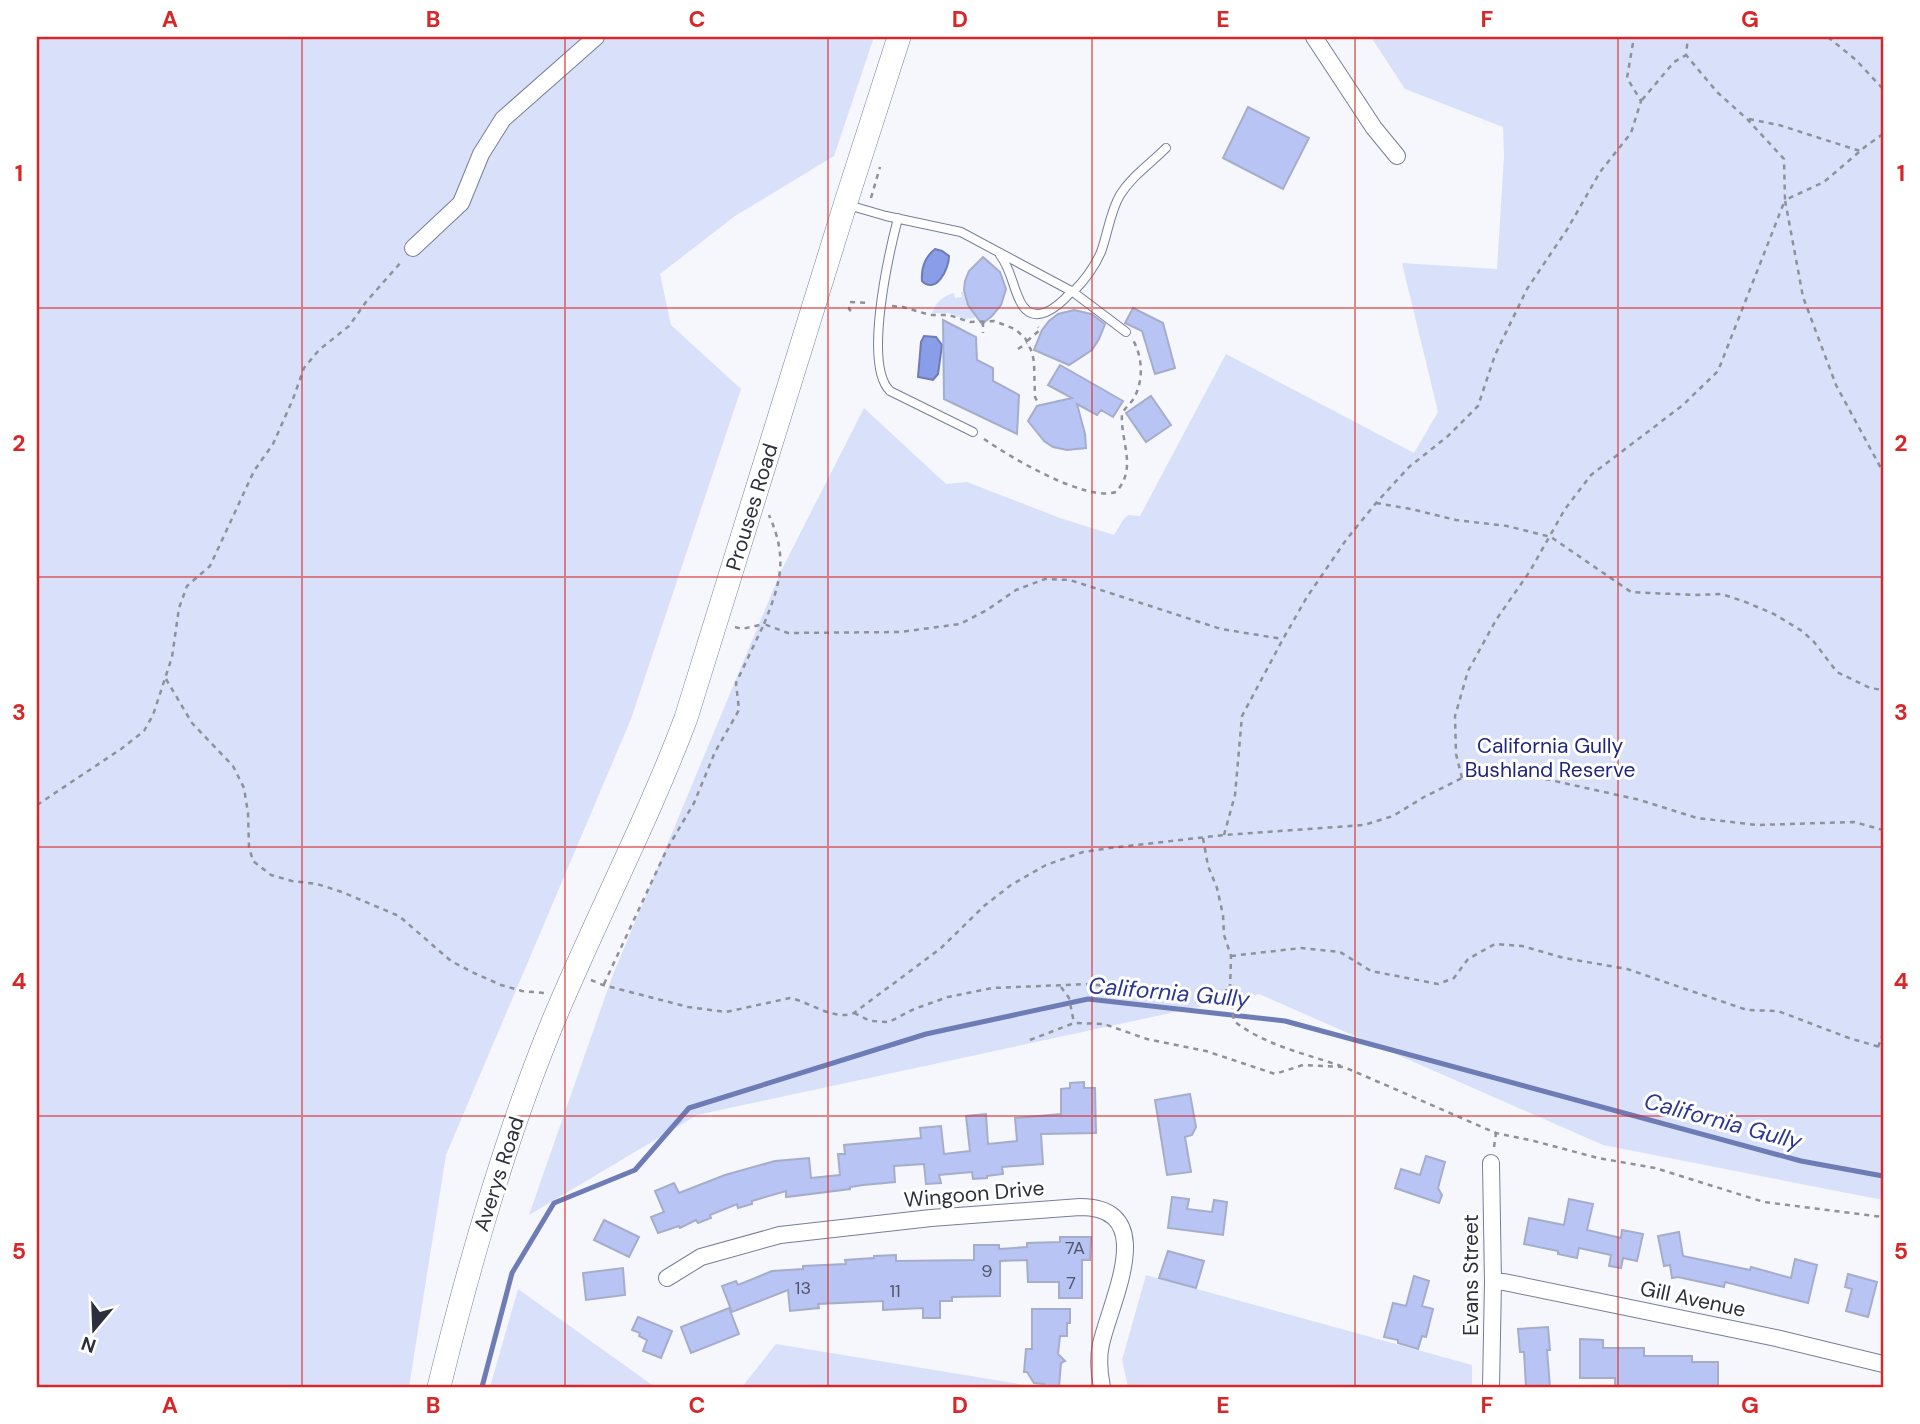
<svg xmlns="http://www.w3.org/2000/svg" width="1920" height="1424" viewBox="0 0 1920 1424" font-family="'DM Sans',sans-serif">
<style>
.green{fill:#d9e0fa}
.water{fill:#8a9de9;stroke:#6e7cb5;stroke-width:2}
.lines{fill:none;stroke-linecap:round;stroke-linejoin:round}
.stream{stroke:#6e7cb5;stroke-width:5}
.building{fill:#b8c5f4;stroke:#a5adca;stroke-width:2}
.lane-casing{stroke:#777e99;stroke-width:10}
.street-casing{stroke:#777e99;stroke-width:18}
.secondary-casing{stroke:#777e99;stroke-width:24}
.path{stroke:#8e9199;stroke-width:2.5;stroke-dasharray:5 5;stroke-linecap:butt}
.lane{stroke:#fff;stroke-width:8}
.street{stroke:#fff;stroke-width:16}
.secondary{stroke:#fff;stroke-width:23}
.grid{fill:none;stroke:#d62828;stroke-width:2;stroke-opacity:0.55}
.labels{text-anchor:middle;stroke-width:6;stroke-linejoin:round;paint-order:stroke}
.number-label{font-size:18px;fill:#505569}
.street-label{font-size:21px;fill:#2d303b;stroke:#fff}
.park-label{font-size:21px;fill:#21267d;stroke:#fff}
.water-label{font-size:23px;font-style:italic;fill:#2d378e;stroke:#fff}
.neatline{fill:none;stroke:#d62828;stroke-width:2.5}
.grid-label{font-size:23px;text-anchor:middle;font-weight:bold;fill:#d62828}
</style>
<rect width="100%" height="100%" fill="#f5f7fd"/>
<path class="green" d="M37,37H874L834,156L735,216L660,274L671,325L741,389L631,719L446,1155L409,1387H37Z
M1371,37H1883V1200L1603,1145L1259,994L697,1115L529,1215L612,977L781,571L864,408L946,484L967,482L1060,518L1114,535L1123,520L1128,515L1140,516L1226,354L1414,453L1438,412L1402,263L1497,269L1504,156L1503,127L1405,89Z
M961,292H964L968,305L976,314L974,318L965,319L949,313H932C936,302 943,296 954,293L955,298L962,297Z
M1146,1275L1472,1365V1387H1128L1122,1360Z
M518,1289L655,1387H490Z
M776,1344L1037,1387H742Z"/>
<path class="water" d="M935,249L942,251L949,256C949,269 936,295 922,281C921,269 925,257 935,249Z
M924,336L936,337L942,345L938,374L933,380L918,377L921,342Z"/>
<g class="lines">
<path class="stream" d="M482,1387L512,1273L554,1203L635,1170L689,1108L926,1034L1088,999L1285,1021L1801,1161L1883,1176"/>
</g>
<path class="building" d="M1248,107L1309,138L1283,189L1223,158Z
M983,257L1000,272L1006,289L1001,305L992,316L982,324L968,305L964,290L965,281L969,271Z
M1133,308L1163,323L1175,368L1155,374L1142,331L1125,323Z
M1074,310L1091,314L1105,324L1099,339L1092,350L1069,365L1034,350L1042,330L1049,321L1058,314Z
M943,320L976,337L977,360L993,368V381L1019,395L1017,434L944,399Z
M1060,365L1123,401L1113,417L1101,410L1097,415L1077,404L1085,434L1086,448L1067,450L1053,447L1044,441L1028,421L1037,406L1072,398L1048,385Z
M1151,396L1171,425L1146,442L1126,413Z
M1084,1082V1088H1095L1096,1133L1041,1134L1043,1164L1002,1167L1003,1174L987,1176V1178L973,1179L972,1172L939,1175L941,1183L926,1184L924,1164L894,1166L895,1182L863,1185L850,1187V1189L786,1197V1191L752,1201V1204L738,1208L737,1204L710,1215L711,1218L698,1223L696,1220L680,1228L679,1226L658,1233L651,1217L664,1212L655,1191L674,1183L679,1193L725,1175L775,1161L809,1158L811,1178L840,1175L838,1154H845L844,1145L921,1138L920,1128L941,1126L944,1154L970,1151L966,1116L986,1114L988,1144L1017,1141L1015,1118L1061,1114V1089L1070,1088V1083Z
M1190,1094L1196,1127L1192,1135L1185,1137L1191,1172L1167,1175L1155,1100Z
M1426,1156L1445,1162L1438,1188L1442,1195L1439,1203L1395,1188L1401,1169L1420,1175Z
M1172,1197L1189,1199L1187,1209L1212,1212L1214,1200L1227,1202L1223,1235L1168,1228Z
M1569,1199L1593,1204L1587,1230L1621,1238L1622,1230L1643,1234L1637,1261L1623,1258L1621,1268L1609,1266L1611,1255L1579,1248L1577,1258L1558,1254V1251L1524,1244L1529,1218L1564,1225Z
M604,1220L639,1237L629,1257L594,1240Z
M1679,1232L1683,1256L1750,1270L1751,1267L1791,1278L1795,1259L1817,1265L1808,1303L1725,1282L1724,1287L1678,1277L1672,1278L1670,1265L1664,1266L1658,1236Z
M1060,1237H1091L1090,1260H1082V1298H1059V1282H1028L1027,1260L1000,1261V1296L952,1297V1301H940V1318H923V1308L883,1310V1301L818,1304L819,1308L790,1311L788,1290L732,1312L722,1286L736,1281L738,1285L772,1271L803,1269V1266L846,1264L845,1260L874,1258V1256L896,1255V1261L974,1260V1245H999V1249L1027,1247V1243L1060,1242Z
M1168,1251L1204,1261L1196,1288L1159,1278Z
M623,1268L625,1295L586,1300L583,1273Z
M1848,1274L1877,1282L1868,1317L1846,1311L1852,1289L1845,1287Z
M1414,1276L1429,1281L1422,1306L1433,1309L1426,1337L1422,1336L1418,1349L1398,1343V1340L1384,1337L1393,1303L1406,1306Z
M729,1308L739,1334L691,1353L681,1327Z
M1032,1309H1070V1323H1067V1336H1060L1058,1354L1065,1361L1061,1363L1059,1387H1043L1044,1384L1034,1383L1027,1372H1024L1026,1349H1032Z
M638,1317L672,1331L661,1358L643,1351L647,1340L639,1336L640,1333L632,1330Z
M1548,1327L1550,1350H1547L1550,1387H1526L1524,1352H1520L1518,1329Z
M1580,1339L1603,1340V1348H1644V1356H1692V1362H1718V1387H1615V1378H1580Z"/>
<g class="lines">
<defs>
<path id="lane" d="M848,205L886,216L961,232L1073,292L1126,332
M898,218C889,253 863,365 890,391L973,432
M1000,255C1011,269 1012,285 1020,301C1033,329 1059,306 1072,291
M1073,292C1085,280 1094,268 1101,252C1108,233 1110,212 1120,195C1132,176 1150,164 1166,148"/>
<path id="street" d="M1314,37L1374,128L1397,156
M413,248L461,203L481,154L503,119L596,37
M1491,1163L1493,1282L1491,1387
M667,1278L701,1257L780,1235L931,1218L1080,1207C1160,1207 1111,1300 1101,1344C1098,1358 1099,1373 1102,1387
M1493,1282H1504L1776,1338L1883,1364"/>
<path id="secondary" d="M439,1387C469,1264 504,1141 552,1024C595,920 647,822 686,718L845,205L899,37"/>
</defs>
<use href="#lane" class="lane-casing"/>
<use href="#street" class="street-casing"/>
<use href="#secondary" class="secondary-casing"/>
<path class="path" d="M1828,37L1856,60L1883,89
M1642,100L1674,62L1686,55
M1749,119L1779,125L1860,151
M1883,134L1866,146L1824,182L1785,200L1803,297L1836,385L1883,472
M871,198L880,167
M892,306L903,307L930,315H949L970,322L994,321L1015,329L1025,338L1032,352L1034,362L1035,397L1039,405
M851,311L849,309L850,302L868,303
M983,322V333
M1027,341L1040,330L1038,327
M1018,349L1027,343
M984,439C1010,457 1085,502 1116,492C1138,468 1120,441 1122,414C1125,407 1132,403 1135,396C1144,378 1142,356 1133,340
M1376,503L1411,509L1456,520L1507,526L1551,537L1631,592L1694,595L1721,594L1743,601L1774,614L1802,631L1814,642L1837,672L1870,688L1883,690
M735,627L742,629L764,624C781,582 788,558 769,515
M166,679L192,723L233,766L244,788L248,813L249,847L253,861L271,875L292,881L317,884L342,892L399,916L451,961L474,973L501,985L522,991L544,993
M1462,778L1456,754L1455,716L1468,671L1496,620L1530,571L1565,509L1591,475L1683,405L1718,371L1785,200L1784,159L1747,119L1717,92L1686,55L1688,37
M37,805L121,749L144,731L153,715L172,657L179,608L187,586L210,566L254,471L273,444L293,399L304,368L319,350L349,326L366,302L402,261
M1224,835L1235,795L1242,716L1283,639L1307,597L1346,540L1376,503L1409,467L1448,436L1478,406L1495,355L1527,289L1568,228L1600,172L1631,133L1641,101L1627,78L1634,37
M1203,838L1208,866L1217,888L1223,915L1224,935L1231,956L1230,990L1234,1021C1264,1045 1306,1054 1341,1066
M1231,956L1301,948L1340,952L1371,971L1438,984L1454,978L1468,959L1495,944L1522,946L1564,958L1627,969L1747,1010L1778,1011L1849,1038L1883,1048
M591,980L603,985L688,1007L726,1012L790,998C810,1002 833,1021 854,1013L941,948L984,906L1011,885L1046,865L1083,852L1110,848L1224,835L1364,825L1393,816L1424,797L1462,778L1485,774H1516L1541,778L1640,800L1697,818L1757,825L1854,822L1883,830
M604,984L667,849L694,803L715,752L739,710L736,683L764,624L788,633L900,632L960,624L987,610L1016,590L1045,579L1070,580L1221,629L1283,639
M1061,987L1069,998L1074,1023
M854,1013L870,1021L889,1022L914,1009L948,997L992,988L1090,984L1169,995L1230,990
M1030,1040L1074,1023L1104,1024L1147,1039L1206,1051L1275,1074L1303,1065L1344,1067L1496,1133L1534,1141L1598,1158L1655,1168L1764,1202L1883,1217
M1878,1047L1883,1034
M1494,1147L1496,1133"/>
<use href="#lane" class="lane"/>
<use href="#street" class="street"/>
<use href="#secondary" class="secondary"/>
</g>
<path class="grid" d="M302,37V1387M565,37V1387M828,37V1387M1092,37V1387M1355,37V1387M1618,37V1387M37,308H1883M37,577H1883M37,847H1883M37,1116H1883"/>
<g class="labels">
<g class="number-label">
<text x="1075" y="1254">7A</text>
<text x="987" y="1277">9</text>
<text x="1071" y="1289">7</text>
<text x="803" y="1294">13</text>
<text x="895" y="1297">11</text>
</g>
<g class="street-label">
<text transform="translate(752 507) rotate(-73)" y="7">Prouses Road</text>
<text transform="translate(499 1174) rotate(-72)" y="7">Averys Road</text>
<text transform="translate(974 1194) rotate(-5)" y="7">Wingoon Drive</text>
<text transform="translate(1471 1275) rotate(-90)" y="7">Evans Street</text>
<text transform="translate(1693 1299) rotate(12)" y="7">Gill Avenue</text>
</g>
<g class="park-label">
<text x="1550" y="753">California Gully<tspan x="1550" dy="24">Bushland Reserve</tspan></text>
</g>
<g class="water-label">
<text transform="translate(1169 992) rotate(5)" y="8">California Gully</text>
<text transform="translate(1723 1121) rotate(15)" y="8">California Gully</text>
</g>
</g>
<rect width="1920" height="1424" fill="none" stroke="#ffffff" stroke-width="77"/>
<g transform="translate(94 1329) rotate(199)" stroke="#ffffff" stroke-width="5" paint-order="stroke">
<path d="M0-5L12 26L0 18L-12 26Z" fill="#2d303b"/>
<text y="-10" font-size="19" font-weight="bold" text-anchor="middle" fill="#2d303b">N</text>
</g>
<rect x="38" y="38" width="1844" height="1348" class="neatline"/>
<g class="grid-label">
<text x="170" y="27">A</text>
<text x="433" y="27">B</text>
<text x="697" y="27">C</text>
<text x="960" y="27">D</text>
<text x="1223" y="27">E</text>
<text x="1487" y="27">F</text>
<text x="1750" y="27">G</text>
<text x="19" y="181">1</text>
<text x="1901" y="181">1</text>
<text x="19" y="451">2</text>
<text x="1901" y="451">2</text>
<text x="19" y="720">3</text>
<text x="1901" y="720">3</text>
<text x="19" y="989">4</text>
<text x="1901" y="989">4</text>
<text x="19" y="1259">5</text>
<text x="1901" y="1259">5</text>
<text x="170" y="1413">A</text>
<text x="433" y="1413">B</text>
<text x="697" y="1413">C</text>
<text x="960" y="1413">D</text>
<text x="1223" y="1413">E</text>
<text x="1487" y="1413">F</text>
<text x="1750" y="1413">G</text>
</g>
</svg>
